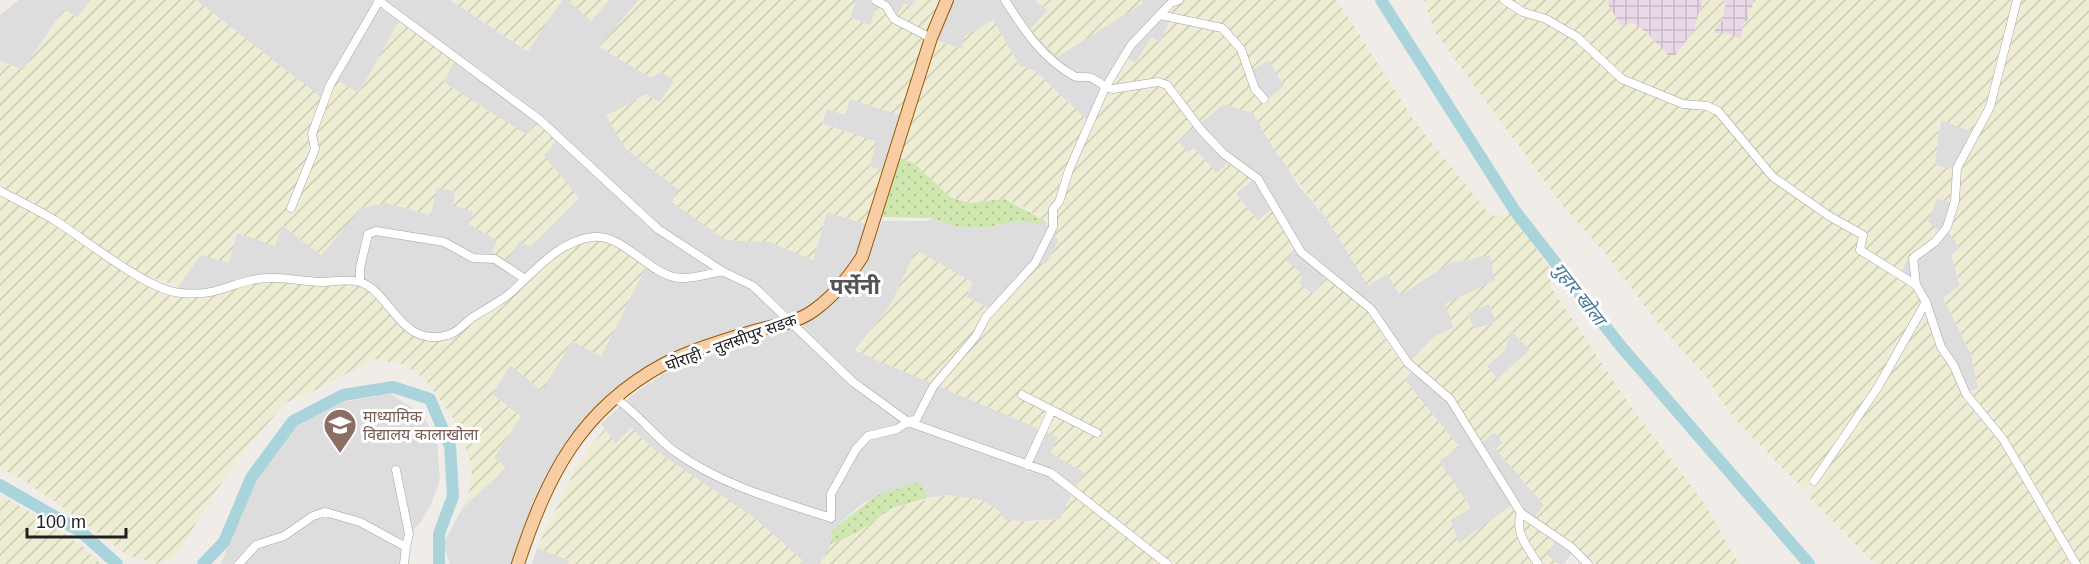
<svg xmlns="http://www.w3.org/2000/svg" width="2089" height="564" viewBox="0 0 2089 564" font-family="Helvetica,'Noto Sans Devanagari',sans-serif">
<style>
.residential{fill:#dedddd}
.industrial{fill:url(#industrial-grid)}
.farmland{fill:url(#farmland-furrows);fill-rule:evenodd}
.grass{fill:url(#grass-dots)}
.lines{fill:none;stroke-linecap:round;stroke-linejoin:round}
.river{stroke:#a9d4db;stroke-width:12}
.minor-casing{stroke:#a4a4a4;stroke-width:9}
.primary-casing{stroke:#955a07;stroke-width:14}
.minor{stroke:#fff;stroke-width:8}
.primary{stroke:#f8cda4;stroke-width:12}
.labels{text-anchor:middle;stroke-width:6;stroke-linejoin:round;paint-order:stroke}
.street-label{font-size:16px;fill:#202020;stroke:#fff}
.education-label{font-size:16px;fill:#785e54;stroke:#fff;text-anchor:start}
.water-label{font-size:18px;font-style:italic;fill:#4a799c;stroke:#fff}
.district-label{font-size:22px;font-weight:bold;fill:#535353;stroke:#fff}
</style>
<defs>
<pattern id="industrial-grid" width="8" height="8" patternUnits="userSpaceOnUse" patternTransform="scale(1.5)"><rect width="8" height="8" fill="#e9d9e7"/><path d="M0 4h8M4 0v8" fill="none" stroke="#c8bac6"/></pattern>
<pattern id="farmland-furrows" width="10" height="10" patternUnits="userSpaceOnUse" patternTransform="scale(1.5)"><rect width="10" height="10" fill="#eeedd3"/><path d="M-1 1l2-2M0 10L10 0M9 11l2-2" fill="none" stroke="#cccbb5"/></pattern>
<pattern id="grass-dots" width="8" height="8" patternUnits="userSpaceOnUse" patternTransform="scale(1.5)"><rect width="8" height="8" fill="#cfe7af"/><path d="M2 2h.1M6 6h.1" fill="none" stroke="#b1c696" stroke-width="1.8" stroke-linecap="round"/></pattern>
</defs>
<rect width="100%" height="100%" fill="#f0ece7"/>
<path class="residential" d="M19,0H91L77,18L64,9L23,70L0,61V15Z
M196,0H450L527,51L562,0H568L591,21L609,0H639L600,47L662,71L674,82L626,149L678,189L726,240L770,242L813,260L827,212L869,225L860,257L815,308L662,362L581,426L513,564H450L443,544L463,507L506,468L493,458L492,394L510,365L542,390L572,341L601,356L646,267L473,319L431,340L177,295L178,286L201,254L237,233L282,225L321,255L360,208L386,203L431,215L437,187L455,191L473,212L469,224L497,240L544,156L557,139L527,136L443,82L400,21L359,93L321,98Z
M856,0H916L914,6L904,4L894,22L877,6L870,25L849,18Z
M952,0H1034L1048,10L1057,57L1142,3L1140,0H1187L1172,5V16L1160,43L1152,37L1135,63L1123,54L1089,122L1036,72L1019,65L993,20L962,49L936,40Z
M1269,60L1285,87L1268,99L1256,89L1250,71Z
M850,99L900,115L883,171L869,166L876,142L822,124L826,109Z
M1224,104L1253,113L1298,185L1326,218L1387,274L1400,295L1450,263L1490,255L1495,280L1451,320L1454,327L1435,336L1411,361L1373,308L1329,271L1313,294L1299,284L1285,260L1272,209L1258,221L1236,194L1193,149L1188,153L1178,141Z
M1941,120L1971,131L1953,169L1934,165Z
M1937,198L1957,205L1960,248L1951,255L1960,286L1943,298L1971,354L1978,388L1962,398L1949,367L1937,350L1931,325L1914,288L1901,274L1909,254L1919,250L1939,231L1928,222Z
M934,218L954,226L984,228L1013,222L1026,221L1037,224L1045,221L1059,241L1046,265L994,311L966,297L972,283L916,251L891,304L855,350L1058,437L1052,453L1085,473L1060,519L1011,522L1005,520L998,510L948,495L927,498L922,484L916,483L863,503L832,530L831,544L820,564H801L802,560L753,517L656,451L631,428L616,444L601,424L631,396L667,371L818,315L847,289L865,259L882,221H927Z
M1489,304L1496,322L1474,329L1468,313Z
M1510,330L1530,350L1497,380L1486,366L1505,350Z
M1413,371L1448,400L1512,505L1459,544L1450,520L1471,508L1439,461L1459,447L1404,379Z
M391,394L422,414L437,440L440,480L431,504L420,523L409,534L404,564H221L253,483L295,427L342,402Z
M1494,432L1503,443L1496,449L1544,505L1533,520L1522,511L1481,443Z
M1556,540L1572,552L1564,564H1558L1546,555Z
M537,548L569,560L568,564H532Z"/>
<path class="industrial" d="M1609,0H1703L1694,30L1676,55L1669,56L1645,31L1621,26L1607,3Z
M1723,0H1753L1752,10L1748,8V20L1741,39L1728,34L1715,33V29L1723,19L1725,1Z"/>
<path class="farmland" d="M91,0H196L321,97L332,77L359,93L399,21L454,62L443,82L527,135L536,123L557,139L544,156L579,198L530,247L520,241L507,260L492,252L497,240L469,224L473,212L453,205L455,191L437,188L431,215L386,203L361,208L321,255L282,225L275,246L237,233L229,263L201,255L178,286L146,276L54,218L0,189V61L23,70L64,9L77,18Z
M450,0H562L528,51Z
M568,0H609L591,21Z
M639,0H856L850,18L870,25L877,6L925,37L900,115L850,99L845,115L827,109L822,123L877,142L869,166L883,171L869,225L827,212L813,260L770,242L726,240L672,202L678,189L626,149L606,116L646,94L659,102L674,82L662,71L651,78L599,47Z
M916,0H940L927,33L897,16L904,4L913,6Z
M1034,0H1140L1143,3L1057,57L1030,29L1048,10Z
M1187,0H1337L1415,122L1491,216L1512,214L1551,270L1550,286L1631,407L1705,504L1739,564H1594L1567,538L1533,520L1544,505L1496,449L1503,442L1494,432L1481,443L1466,416L1451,397L1411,361L1429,345L1435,336L1454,327L1445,304L1495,280L1490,255L1450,263L1400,295L1387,274L1368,286L1326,218L1274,150L1253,113L1224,104L1178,141L1188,153L1193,148L1217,173L1230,160L1254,179L1236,194L1258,221L1272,208L1295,249L1286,260L1303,275L1299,284L1313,294L1326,276L1368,310L1390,347L1403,364L1413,371L1404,379L1459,447L1439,461L1471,508L1450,520L1459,543L1512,505L1537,564H1172L1075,488L1085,473L1051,453L1058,437L855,351L891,304L916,250L972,282L966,297L994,311L1038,261L1046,264L1059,241L1045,221L1025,208L1005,199L969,203L950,197L914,163L898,158L936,40L962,49L965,36L993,20L1019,65L1036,72L1089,122L1123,54L1135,63L1152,37L1160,43L1172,16L1164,14L1172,5ZM1269,60L1284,86L1268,99L1256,89L1250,71ZM1489,304L1496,322L1474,329L1468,313ZM1511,330L1530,350L1497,379L1487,366L1505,350Z
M1424,0H1609L1607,3L1621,26L1631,23L1639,26L1669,56L1676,55L1694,30L1703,0L1726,1L1723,19L1715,29V33L1728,34L1741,39L1743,23L1748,20V8L1752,9L1753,0H2014L1986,104L1971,131L1940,120L1935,165L1953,169L1951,203L1937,198L1928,222L1940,231L1930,243L1909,254L1901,274L1914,288L1922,305L1877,385L1804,490L1733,417L1706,377L1656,321L1606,254L1563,206L1434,31Z
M2020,0H2089V564H2080L2041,494L2002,433L1968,392L1978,388L1971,354L1943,298L1960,285L1951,255L1960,248L1948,231L1959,170L1994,105Z
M0,192L54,221L143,280L177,295L282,279L360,283L373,292L415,334L451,336L568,247L593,239L618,244L646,267L601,356L572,341L542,391L510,365L492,394L521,416L494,458L507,468L463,507L471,486L472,468L465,445L452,416L425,379L403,364L374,359L320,388L285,403L236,460L174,558L158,564L127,555L68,511L19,477L0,468Z
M1925,313L1937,350L1949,367L1962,398L2000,442L2036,501L2070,564H1875L1807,495L1883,388Z
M631,428L656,451L753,517L802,560L801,564H568L569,560L537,548L572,476L588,449L605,429L616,444Z
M1072,494L1163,564H820L831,544L858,532L892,508L948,495L981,500L998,510L1005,520L1035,522L1060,519Z
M0,495L44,520L82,546L101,564H0Z
M1522,517L1556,540L1547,555L1558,564H1540L1524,539Z"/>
<path class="grass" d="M898,158L914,163L950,197L969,203L1005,199L1045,221L1037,224L1026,221L1013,222L984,228L954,226L933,218L882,217Z
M916,483L922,484L927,498L892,508L858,532L831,544L832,530L876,496Z"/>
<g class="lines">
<path class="river" d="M1381,0L1515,211L1619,344L1809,564
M0,485L80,531L117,564
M203,564L224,542L251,478L293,421L343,395L393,387L430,399L450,446L453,496L439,534V564"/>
<defs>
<path id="minor" d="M378,0L540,120L658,229L722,271L753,286L853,382L908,422L1051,473L1167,564
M875,0L886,6L894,19L931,38
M1005,0C1024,30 1042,58 1074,76C1080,79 1086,75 1092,78C1100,82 1104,88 1113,89L1158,82L1167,85L1201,130L1224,154L1258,179L1301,252L1371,309L1408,363L1450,399L1521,513L1571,547L1588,564
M1504,0L1523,12L1546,19L1577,37L1622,79L1683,104L1707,106L1718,111L1773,177L1829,216L1863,235L1860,250L1916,285L1926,302L1941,347L1954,366L1966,394L2003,439L2076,564
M1160,15L1222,28L1241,49L1255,89L1264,99
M0,191C19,201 38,210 56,221C86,240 148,291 181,293C213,296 223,287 252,280C275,275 297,281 320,282C332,282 349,278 360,282C391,292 400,349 448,335C457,333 465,323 473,317C485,310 497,303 508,295C533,274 557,241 593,237C625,234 651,278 682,278C695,278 709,274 722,271
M291,208L315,149L312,134L330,85L379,1
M360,282V268L368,234L376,231L444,242L473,258L495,259L525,279
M1916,285L1913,258L1935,242L1947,227L1955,201L1957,168L1990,107L2017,0
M1022,395L1097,433
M616,399C638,413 653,435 674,451C721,485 776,500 831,518V494L856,449L868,436L897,429L908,422L916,420L933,387L976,336L986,317L1035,263L1053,227V209L1059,202L1069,170L1105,88L1131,45L1171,3L1179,0
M1027,465L1052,410
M396,470L409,534L406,547
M1814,481L1878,387L1926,302
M1521,513C1514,533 1528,548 1538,564
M239,564L256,545L284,536L313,516L325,512L360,522L406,547L404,564"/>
<path id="primary" d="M518,564C547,477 579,410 664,364C691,350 725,340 754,331C775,325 799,323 817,308C836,294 849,277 862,257L931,38L947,0"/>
</defs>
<use href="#minor" class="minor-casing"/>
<use href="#primary" class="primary-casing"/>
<use href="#minor" class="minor"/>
<use href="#primary" class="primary"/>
</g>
<defs>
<symbol id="school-pin" viewBox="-11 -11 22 30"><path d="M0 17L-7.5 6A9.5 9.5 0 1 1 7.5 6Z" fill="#8d6e63" stroke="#fff"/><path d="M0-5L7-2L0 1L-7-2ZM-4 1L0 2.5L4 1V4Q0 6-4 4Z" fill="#fff"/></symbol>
</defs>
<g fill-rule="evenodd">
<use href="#school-pin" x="321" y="406" width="38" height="52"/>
</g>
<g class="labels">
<g class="street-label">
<text transform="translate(731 342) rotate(-20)" y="6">घोराही - तुलसीपुर सडक</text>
</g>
<g class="education-label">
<text x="363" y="422">माध्यामिक<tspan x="363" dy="18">विद्यालय कालाखोला</tspan></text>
</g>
<g class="water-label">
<text transform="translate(1579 294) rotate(52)" y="6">गुहार खोला</text>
</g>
<g class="district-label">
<text x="855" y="294">पर्सेनी</text>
</g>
</g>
<path d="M27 528v9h99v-9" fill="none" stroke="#202020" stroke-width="3"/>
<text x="36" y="528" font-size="18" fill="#202020" stroke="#ffffff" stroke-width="4.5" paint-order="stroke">100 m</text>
</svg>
